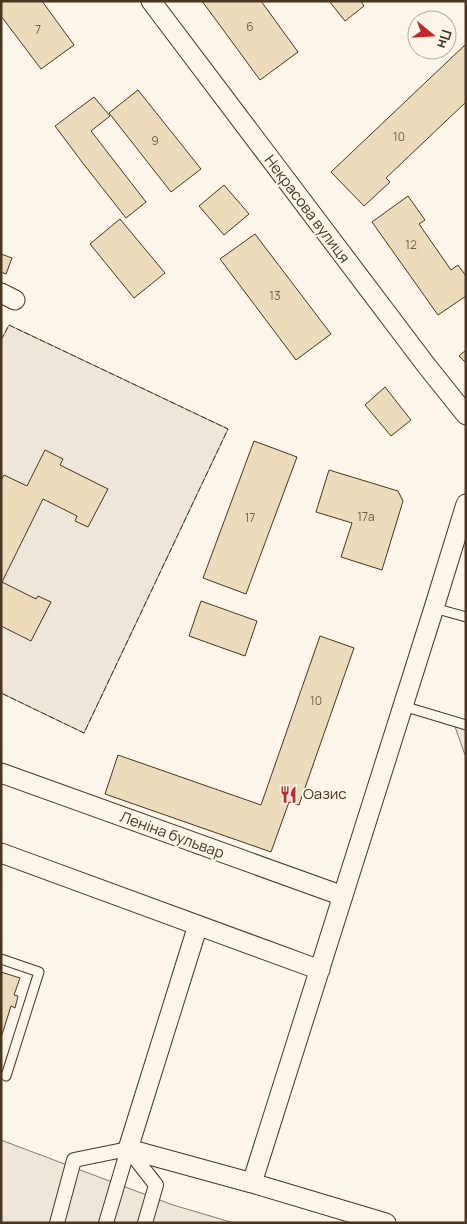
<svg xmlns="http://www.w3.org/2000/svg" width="467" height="1224" viewBox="0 0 467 1224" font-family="Manrope,sans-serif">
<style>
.green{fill:#ede6d9;stroke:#887966}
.parking{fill:#ede7d9;stroke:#887966}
.building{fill:#ecdcbc;stroke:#4a3520}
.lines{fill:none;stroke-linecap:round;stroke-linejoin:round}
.service-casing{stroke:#4a3520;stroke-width:11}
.pedestrian-casing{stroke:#4a3520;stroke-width:16}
.minor-casing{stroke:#4a3520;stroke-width:21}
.service{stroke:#fbf6e9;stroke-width:9}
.pedestrian{stroke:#fbf6e9;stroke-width:14}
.minor{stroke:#fbf6e9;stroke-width:19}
.fence{stroke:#4a3520;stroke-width:1;stroke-dasharray:6 2.5;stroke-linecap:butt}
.labels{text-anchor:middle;stroke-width:4;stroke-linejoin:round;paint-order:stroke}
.number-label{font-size:12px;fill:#725f47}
.street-label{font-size:15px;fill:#4a3520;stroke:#fbf6e9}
.poi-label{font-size:15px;fill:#4a3520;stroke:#fbf6e9;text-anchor:start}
</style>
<rect width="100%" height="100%" fill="#fbf6e9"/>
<path class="green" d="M9,325L228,429L84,733L1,693V340Z
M1,1140L173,1205L234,1223H1Z"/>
<path class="parking" d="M453,721L466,725V755H465Z"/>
<path class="building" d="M1,1H42L74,45L41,69L1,16Z
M202,1H261L298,52L260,80Z
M329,1H361L364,6L345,21Z
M466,44V102L386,178L390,182L364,206L331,172Z
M138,90L201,169L171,192L109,113Z
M94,97L110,116L91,131L146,202L126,218L82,162L55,126Z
M224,185L249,214L224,235L199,206Z
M408,196L425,220L419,224L451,270L458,265L466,276V296L438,315L372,222Z
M120,219L165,273L134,298L90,244Z
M255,234L331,334L296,360L220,259Z
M1,254L12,258L6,274L1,272Z
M466,350V363L459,356Z
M385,387L411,420L391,436L365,405Z
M254,441L297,457L246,594L203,578Z
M45,450L63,459L60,465L108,489L88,527L75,521L77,516L43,499L2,582L36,599L38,596L51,602L31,641L1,626V480L4,475L27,486Z
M329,470L398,491L403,501L382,570L341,557L352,523L316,512Z
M201,601L257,621L245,656L189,636Z
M320,636L354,648L299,805L289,802L271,852L105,794L118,755L261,805Z
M1,972L20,978L14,995L18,996L15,1008L11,1006L1,1038Z"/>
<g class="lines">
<defs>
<path id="service" d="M434,608L466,617
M403,706L466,725
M1,959L39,972L6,1076"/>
<path id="pedestrian" d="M57,1223L74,1160L128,1149L156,1185L145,1223
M106,1223L128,1149"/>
<path id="minor" d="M151,1L426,365L466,415
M1,293L15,300
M1,773L343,896
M1,853L320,970
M198,925L128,1149L252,1183L386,1223
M252,1183L434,608L466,504"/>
</defs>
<use href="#service" class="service-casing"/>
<use href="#pedestrian" class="pedestrian-casing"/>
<use href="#minor" class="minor-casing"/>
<use href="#service" class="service"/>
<use href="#pedestrian" class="pedestrian"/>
<use href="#minor" class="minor"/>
<path class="fence" d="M1,340L9,325L228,429L84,733L1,693"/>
</g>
<defs>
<symbol id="restaurant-bare" viewBox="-9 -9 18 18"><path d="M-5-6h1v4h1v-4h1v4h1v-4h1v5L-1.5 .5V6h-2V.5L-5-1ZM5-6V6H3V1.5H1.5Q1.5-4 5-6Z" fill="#c62828" stroke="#fbf6e9" stroke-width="2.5" paint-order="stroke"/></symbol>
</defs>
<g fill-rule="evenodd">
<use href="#restaurant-bare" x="276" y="782" width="25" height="25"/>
</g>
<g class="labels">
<g class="number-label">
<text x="250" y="31">6</text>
<text x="38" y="34">7</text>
<text x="399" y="141">10</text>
<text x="155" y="145">9</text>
<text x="411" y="249">12</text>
<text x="275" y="300">13</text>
<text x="366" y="521">17а</text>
<text x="250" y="522">17</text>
<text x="316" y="705">10</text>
</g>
<g class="street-label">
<text transform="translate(307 209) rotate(53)" y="5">Некрасова вулиця</text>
<text transform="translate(172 835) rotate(20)" y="5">Леніна бульвар</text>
</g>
<g class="poi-label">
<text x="303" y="799">Оазис</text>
</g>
</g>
<rect width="467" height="1224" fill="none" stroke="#4a3520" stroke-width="5"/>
<g transform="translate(432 35) rotate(108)"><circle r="24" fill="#fbf6e9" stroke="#b4a999"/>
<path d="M0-4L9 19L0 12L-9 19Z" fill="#c62828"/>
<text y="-8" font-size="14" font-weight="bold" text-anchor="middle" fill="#4a3520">Пн</text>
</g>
</svg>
